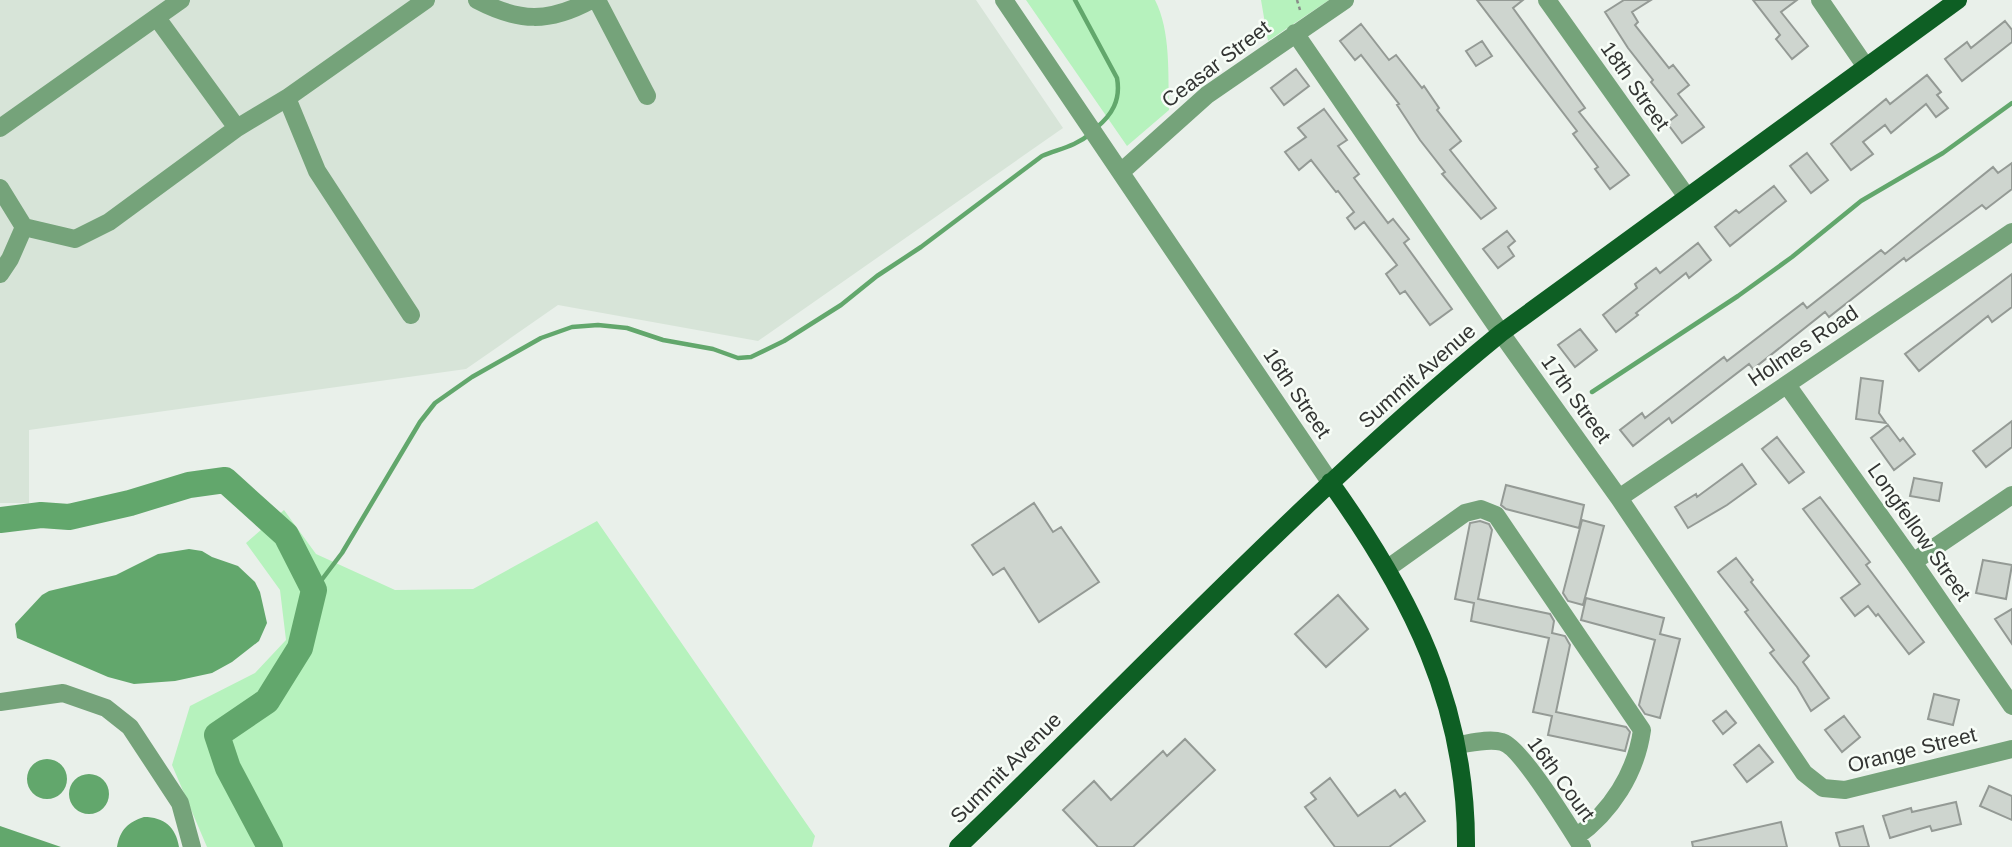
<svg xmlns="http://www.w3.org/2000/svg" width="2012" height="847" viewBox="0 0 2012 847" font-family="Arial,sans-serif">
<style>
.built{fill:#d7e4d8}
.green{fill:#b6f2bd}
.water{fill:#62a76c}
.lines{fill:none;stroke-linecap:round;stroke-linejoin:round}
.stream{stroke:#62a76c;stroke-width:4.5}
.river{stroke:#62a76c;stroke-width:26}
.building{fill:#ced5cf;stroke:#949a95;stroke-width:2}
.path{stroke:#898d89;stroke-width:2.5;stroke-dasharray:3.5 3.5;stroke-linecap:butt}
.minor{stroke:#75a37a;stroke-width:18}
.major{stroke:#0e5f24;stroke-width:18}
.labels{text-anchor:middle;stroke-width:5;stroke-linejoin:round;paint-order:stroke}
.street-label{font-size:21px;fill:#333533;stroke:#f7fdf7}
</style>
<rect width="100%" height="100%" fill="#e9f0ea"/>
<path class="built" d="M0,0H976L1063,128L758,341L558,305L466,369L29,430V503H0Z"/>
<path class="green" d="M1026,0H1155C1171,31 1168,75 1169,110L1127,146Z
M1261,0H1329L1268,41Z
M284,510L316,554L395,590L473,589L597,521L815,836L812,847H207L172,765L190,706L255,673L286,640L280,590L246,543Z"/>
<path class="water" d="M189,549L202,551L212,557L238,566L255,582L260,592L267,623L259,641L232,662L212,673L175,681L134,684L108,677L17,638L15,624L42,595L49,591L116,575L158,554Z
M27 779a20 20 0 1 1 40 0a20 20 0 1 1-40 0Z
M69 794a20 20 0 1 1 40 0a20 20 0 1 1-40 0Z
M144,817C164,817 176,827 179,847H117C120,830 128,822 144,817Z
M0,826L61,847H0Z"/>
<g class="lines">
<path class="stream" d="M1075,0L1117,78C1121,100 1112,115 1096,128
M1592,392L1738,296L1792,257L1861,201L1943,153L2012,103
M314,590L342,553L420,422L435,403L472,377L541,338L572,327L598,325L627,328L663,340L713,349L738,358L751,357L784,341L841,305L877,276L921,247L1042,156C1059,149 1076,146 1090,134"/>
<path class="river" d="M0,520L41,515L69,517L130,503L189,485L225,480L286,535L314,590L300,648L267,701L217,735L228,768L270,847"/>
</g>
<path class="building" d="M1477,0H1523L1513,8L1585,108L1579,112L1629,175L1610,189L1595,169L1598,167L1573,134L1577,131Z
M1624,0H1651L1632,12L1638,22L1635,25L1669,68L1673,65L1689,85L1678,94L1704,127L1682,143L1667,123L1677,115L1651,82L1653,80L1628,48L1605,12Z
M1753,0H1797L1781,12L1808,46L1792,59L1776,39L1780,35Z
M2005,21L2012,30V42L1962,81L1945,59L1967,42L1971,48Z
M1361,24L1389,60L1396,55L1422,88L1424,86L1439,108L1437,110L1461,141L1450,150L1496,208L1481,219L1442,174L1445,172L1420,140L1397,105L1399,104L1361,55L1355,60L1340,41Z
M1482,41L1492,56L1476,66L1466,51Z
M1296,69L1309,86L1284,105L1271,88Z
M1927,75L1941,92L1937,95L1948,108L1936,117L1926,104L1891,133L1885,125L1863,142L1873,154L1851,170L1831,144L1886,99L1890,104Z
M1324,109L1347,140L1338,146L1359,174L1354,178L1388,223L1393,219L1409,239L1404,243L1452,309L1430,325L1405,291L1400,294L1386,274L1397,265L1364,222L1355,229L1347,218L1354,212L1338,191L1336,192L1311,160L1299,170L1285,152L1306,137L1298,128Z
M1807,153L1828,180L1811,193L1790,166Z
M2012,163V189L1986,209L1982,205L1906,261L1904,258L1829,317L1825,312L1753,369L1749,364L1672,423L1669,418L1633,446L1620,430L1642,413L1645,418L1724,357L1727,361L1803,303L1807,308L1881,250L1885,254L1993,167L1998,173Z
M1774,186L1786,201L1730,246L1715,227L1736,210L1739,213Z
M1507,231L1515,241L1508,247L1514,256L1498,268L1483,249Z
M1698,243L1711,260L1689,278L1686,273L1636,313L1638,315L1616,332L1603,315L1637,288L1635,284L1656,268L1660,273Z
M2012,274V307L1992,322L1988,316L1919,371L1905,354Z
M1580,329L1597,350L1575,367L1558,345Z
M1861,378L1883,381L1879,413L1886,423L1856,419Z
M2012,421V447L1986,467L1973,451Z
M1888,425L1900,441L1903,438L1915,454L1894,470L1871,438Z
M1777,437L1804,472L1789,483L1762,449Z
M1742,464L1756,484L1727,505L1688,528L1675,507L1696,494L1697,497Z
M1914,478L1942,483L1939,501L1910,496Z
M1506,485L1584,505L1579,528L1506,509L1501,505Z
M1820,497L1870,562L1866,565L1924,642L1909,654L1878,614L1876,616L1868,606L1855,616L1841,598L1860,584L1803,509Z
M1034,503L1053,532L1061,527L1099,582L1039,622L1004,568L993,575L972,545Z
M1582,520L1604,526L1583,605L1568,601L1563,593Z
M1480,521L1489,524L1492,530L1478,599L1550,614L1554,621L1552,633L1565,636L1570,645L1556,712L1626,727L1630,732L1625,751L1548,735L1552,716L1533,712L1549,638L1471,621L1474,603L1455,599L1470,523Z
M1736,558L1753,580L1751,582L1809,656L1803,662L1829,698L1811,711L1797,687L1770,653L1774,650L1745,612L1748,610L1718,572Z
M1983,560L2012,565L2006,599L1976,593Z
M1338,595L1368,629L1326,667L1295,634Z
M1586,598L1664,618L1660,634L1680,639L1660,718L1645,714L1639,705L1655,640L1581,620Z
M2012,609V644L1995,619Z
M1934,694L1959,700L1953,725L1928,719Z
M1726,711L1736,723L1723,734L1713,721Z
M1844,716L1860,737L1842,752L1825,730Z
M1185,739L1215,770L1133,847H1098L1063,810L1094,781L1111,800L1163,751L1167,756Z
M1759,745L1773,762L1747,782L1734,765Z
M1330,778L1358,816L1395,790L1400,797L1405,793L1425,821L1389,847H1335L1305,807L1316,799L1311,793Z
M1989,786L2012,796V820L1980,806Z
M1956,802L1961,824L1932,831L1930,826L1890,838L1883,816L1911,808L1912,812Z
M1781,822L1787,847H1693L1692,842Z
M1863,826L1869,847H1840L1836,833Z"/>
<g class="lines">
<path class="path" d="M1297,0L1300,10"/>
<path class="minor" d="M477,0C519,22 549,23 591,0
M597,0L647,96
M1004,0L1330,482
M1547,0L1687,197
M1820,0L1866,67
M157,18L237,128
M1295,33L1501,333L1619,498L1804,773L1823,788L1845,790L2012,749
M287,98L317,171L411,315
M0,128L181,0
M1121,172L1207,95L1345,0
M0,188L24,227L75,239L109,222L237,128L287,98L426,0
M0,274L10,259L24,227
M1787,385L1913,562L2012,706
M1619,498L2012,232
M1913,562L2012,495
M1388,568L1465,513L1481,509L1496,515L1642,730C1636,773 1611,812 1576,837
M0,702L63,693L106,708L130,727L180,803L192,847
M1458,745C1471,743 1489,738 1502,742C1520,746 1570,828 1582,847"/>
<path class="major" d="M1330,482C1411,595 1467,705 1466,847
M958,847C1138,674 1308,491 1501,333L1958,0"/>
</g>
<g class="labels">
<g class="street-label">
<text transform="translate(1216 64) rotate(-37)" y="7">Ceasar Street</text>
<text transform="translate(1635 86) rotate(55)" y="7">18th Street</text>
<text transform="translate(1803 346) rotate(-34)" y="7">Holmes Road</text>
<text transform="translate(1417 376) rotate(-41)" y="7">Summit Avenue</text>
<text transform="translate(1297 393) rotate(56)" y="7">16th Street</text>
<text transform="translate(1576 399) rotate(54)" y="7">17th Street</text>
<text transform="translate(1919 532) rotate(55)" y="7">Longfellow Street</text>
<text transform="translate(1912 750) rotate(-14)" y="7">Orange Street</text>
<text transform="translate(1006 768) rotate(-45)" y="7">Summit Avenue</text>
<text transform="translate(1561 779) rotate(54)" y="7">16th Court</text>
</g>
</g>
</svg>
